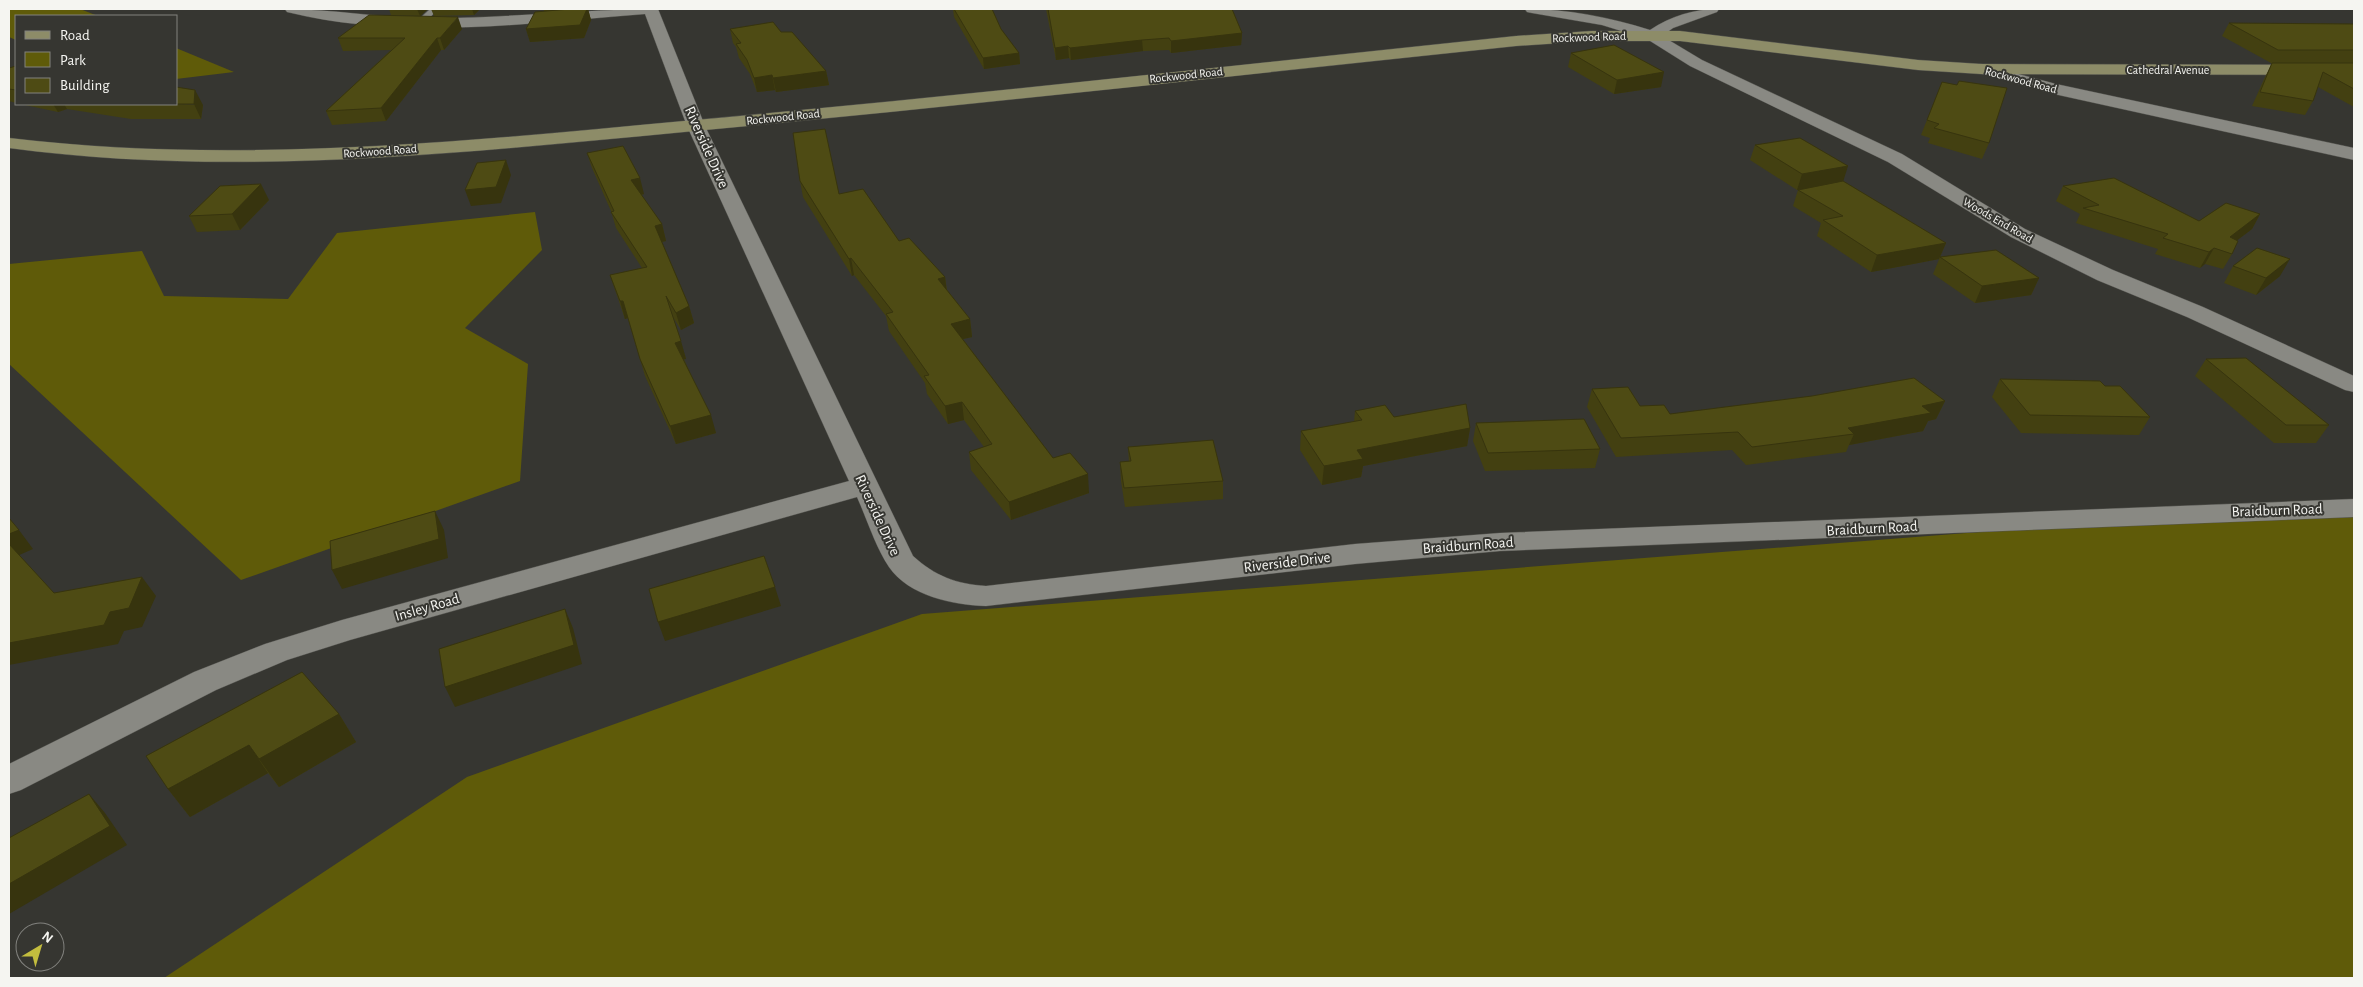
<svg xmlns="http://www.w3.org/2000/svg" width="2363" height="987" viewBox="0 0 2363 987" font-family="'Alegreya Sans',sans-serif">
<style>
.green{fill:#5f5b09}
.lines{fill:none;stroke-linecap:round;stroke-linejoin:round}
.lane-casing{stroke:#52524d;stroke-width:1}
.street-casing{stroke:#52524d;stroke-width:1}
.secondary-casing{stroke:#52524d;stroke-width:1}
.lane{fill:#898983;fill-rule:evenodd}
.street{fill:#898983;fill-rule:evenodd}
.secondary{fill:#8d8c68;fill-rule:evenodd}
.wall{fill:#434011}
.shaded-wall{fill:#37340e}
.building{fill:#4e4b14;stroke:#37340e}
.labels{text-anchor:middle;stroke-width:4;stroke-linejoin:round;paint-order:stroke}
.far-street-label{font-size:12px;fill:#f5f5f1;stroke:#363631}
.street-label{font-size:15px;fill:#f5f5f1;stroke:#363631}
</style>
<rect width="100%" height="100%" fill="#363631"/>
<path class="green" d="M9,9H80L98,16H16V40L9,37Z
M176,48L234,72L176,79Z
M535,212L542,250L465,328L528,364L520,481L241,580L9,364V264L142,251L164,296L288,299L337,233Z
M2354,503V978H164L467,777L922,614Z"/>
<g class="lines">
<defs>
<path id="lane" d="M430,9H438L424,24H418V20Z"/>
<path id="street" d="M285,9C332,9 378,18 426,18C503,19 580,9 658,9L705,126L913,556C935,576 956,584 986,586L1355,544L1500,533L2354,499V517L1500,551L1355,564L986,606C953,605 909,596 889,567C875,546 867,519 857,497L350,640L287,660L216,690L21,790L9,794V764L194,672L265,644L342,620L849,481L687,126L645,14C527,23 404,41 287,12Z
M1525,9C1569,9 1608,17 1650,30C1671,16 1694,9 1719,9L1717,12L1673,28L1662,36L1702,60L1902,154L2025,229L2113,270L2203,307L2354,376V392L2345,390L2187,317L2097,280L2011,237L1888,162L1690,66L1647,39L1602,25L1532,13L1527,12Z
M1981,64L2056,84L2354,148V160L2054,94L1975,72L1973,69L1975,66Z"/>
<path id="secondary" d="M1592,31H1680L1918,60L1981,64L2354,65V75L1981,74L1918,70L1680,41H1592L1516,46C1239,75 962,106 684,132C460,153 233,178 9,148V138C233,165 460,142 684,121C962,96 1239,65 1516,36Z"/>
</defs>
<use href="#lane" class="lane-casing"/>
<use href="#street" class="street-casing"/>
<use href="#secondary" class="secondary-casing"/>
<use href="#lane" class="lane"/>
<use href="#street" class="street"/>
<use href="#secondary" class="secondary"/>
</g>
<path class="wall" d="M389,9H428L420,16L391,15Z
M431,9H480L474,15L434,16Z
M544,9H591H588L591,20L584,38L530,42L526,29L544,11Z
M953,9H992L1001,29L1019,53L1020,64L984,69L954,17Z
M1046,9H1232L1242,33L1241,45L1171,53L1169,50L1143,51L1071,60L1069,58L1056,60Z
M2229,23L2354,24V107L2318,87L2313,101L2305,115L2252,106L2265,77L2272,63H2354H2271L2222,36Z
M462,29L444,50H441L386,121L332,125L326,111L391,50L343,51L338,38Z
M730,29L781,32L826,71L829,85L776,92L775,90L757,92L750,74L739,58L736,47L733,43Z
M1571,53L1661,87L1614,94L1568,67Z
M16,66V103L9,101V68Z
M1942,82L1989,143L1982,159L1928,143L1930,138L1921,135Z
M20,104H176L203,105L201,119H131L67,109L58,112Z
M1755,145L1843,181L1946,243L1939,259L1871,272L1817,236L1821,223L1793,206L1798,190L1815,186L1797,190L1750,160Z
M587,153L644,194L641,195L662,224L666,241L662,242L689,306L694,323L681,330L673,317L686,359H684L716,433L676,444L645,376L628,318L625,319L610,275L642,268L616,228L611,211L592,168Z
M800,181L839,194L945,277L947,290L970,319L972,337L963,339L1053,458L1089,493L1011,520L971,470L969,452L984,447L964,420L948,424L927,394L925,383L889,331L886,316L854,275L852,276L803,197Z
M2063,186L2199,221L2260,214L2252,229L2237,240L2232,254L2223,269L2205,264L2200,268L2155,254L2158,249L2076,223L2080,214L2056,201Z
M269,200L240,230L197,232L189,216Z
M1940,257L2039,278L2031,295L1975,303L1933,274Z
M2233,266L2280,276L2256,295L2224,283Z
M2206,359L2329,425L2316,443H2274L2195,376Z
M2000,379L2105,386L2150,417L2139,435L2021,433L1992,397Z
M1592,389L1640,406L1670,414L1945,401L1936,419L1928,421L1923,431L1849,445L1846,452L1746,465L1732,450L1616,457L1587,407Z
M1355,411L1470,428L1467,446L1363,466L1361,477L1322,485L1300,450L1301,431L1354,422Z
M1476,423L1600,449L1595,468L1485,471L1473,441Z
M1128,447L1223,481V499L1125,507L1121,481L1120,462H1129Z
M339,714L356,742L279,787L268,773L190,817L168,789Z"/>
<path class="shaded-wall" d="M417,9H428L420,16Z
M472,9H480L474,15Z
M588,9L591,20L584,38L530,42L526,29Z
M458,17L462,29L444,50L440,38Z
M1242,33L1241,45L1171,53V41Z
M437,38L441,50L386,121L381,108Z
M1142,40L1143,51L1071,60L1070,48Z
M1068,46L1069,58L1056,60L1055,48Z
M1019,53L1020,64L984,69L983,58Z
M826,71L829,85L776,92L773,78Z
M1664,72L1661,87L1614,94L1617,80Z
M772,75L775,90L757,92L754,78Z
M195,90L203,105L201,119L194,104Z
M53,104H64L67,109L58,112Z
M506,160L511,175L501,203L471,206L465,190Z
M1848,166L1843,182L1797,190L1802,174Z
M640,178L644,194L635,196L631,180Z
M261,184L269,200L240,230L232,214Z
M2260,214L2252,229L2223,251L2230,237Z
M662,224L666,241L660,242L655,226Z
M1946,243L1939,259L1871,272L1877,255Z
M2214,248L2205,264L2200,268L2209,252Z
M851,258L854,275L852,276L849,259Z
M2290,259L2280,276L2256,295L2266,278Z
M945,277L947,294L938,279Z
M2039,278L2031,295L1975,303L1982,286Z
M620,301H623L628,318L625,319Z
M689,306L694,323L681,330L676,313Z
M970,319L972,337L954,341L951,324Z
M681,341L686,359L680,360L675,343Z
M1945,401L1936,419L1928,421L1923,431L1849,445L1854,434L1848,428L1922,406Z
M962,402L964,420L948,424L945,406Z
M711,415L716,433L676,444L670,426Z
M1470,428L1467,446L1363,466L1361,477L1322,485L1324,466L1357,450Z
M1088,474L1089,493L1011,520L1009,502Z
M435,511L444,530L448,558L342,589L332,570Z
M19,530L33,549L17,556L9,546V534Z
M142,577L156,596L142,627L124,631L118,644L9,665V643L110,612Z
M775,587L781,606L665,641L658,622Z
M565,609L573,628L582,664L455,707L445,687Z
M339,714L356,742L279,787L259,759Z
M249,745L268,773L190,817L168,789Z
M89,794L105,813L127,845L9,914V884Z"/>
<path class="building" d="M570,9H587L580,25L526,29L535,12Z
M954,9H992L1001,29L1019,53L983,58Z
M1048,9H1232L1242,33L1171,41L1169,38L1142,40L1070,48L1068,46L1055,48Z
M369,15L458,17L440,38H437L381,108L326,111L405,38H338Z
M773,22L781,32H792L826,71L773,78L772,75L754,78L747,60L736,44L741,43L730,29Z
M2229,23L2354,24V50H2278Z
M1614,45L1664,72L1617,80L1571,53Z
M2272,63H2354V89L2323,72L2313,101L2260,92Z
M16,66V90L9,89V68Z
M1959,81L2007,88L1989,143L1934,128L1939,124L1927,120L1942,82L1957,85Z
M176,87L195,90L194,104H120H176Z
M825,129L839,194L863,189L899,241L909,238L945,277L938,279L970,319L951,324L1053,458L1070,453L1088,474L1009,502L969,452L992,444L962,402L945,406L924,376L929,375L886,314L893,312L851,258L849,259L800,181L793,133Z
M1800,138L1848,166L1802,174L1755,145Z
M623,146L640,178L631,180L662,224L655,226L689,306L676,313L666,296L681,341L675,343L711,415L670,426L640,359L623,301H620L610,275L647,267L611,212L614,211L587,153Z
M506,160L496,187L465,190L477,163Z
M2114,178L2199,221L2226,203L2260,214L2230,237L2238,241L2232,254L2214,248L2209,252L2163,238L2168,234L2083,208L2099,205L2063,186Z
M1843,181L1946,243L1877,255L1823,220L1843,216L1798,190Z
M261,184L232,214L189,216L220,186Z
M2257,248L2290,259L2266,278L2233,266Z
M1996,250L2039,278L1982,286L1940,257Z
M2246,358L2329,425H2286L2206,359Z
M1914,378L1945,401L1922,406L1931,413L1848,428L1854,434L1752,447L1738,432L1621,438L1592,389L1628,387L1640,406L1664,405L1670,414L1812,396Z
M2000,379L2100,381L2105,386H2120L2150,417L2030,415Z
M1466,404L1470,428L1357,450L1363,459L1324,466L1301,431L1362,420L1355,411L1385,405L1394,417Z
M1584,419L1600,449L1488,453L1476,423Z
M1213,440L1223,481L1124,488L1120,462L1131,461L1128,447Z
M435,511L439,539L332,570L330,541Z
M9,518L19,530L9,534Z
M9,544L54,593L142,577L129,608L110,612L104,625L9,643Z
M764,556L775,587L658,622L649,589Z
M565,609L574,645L445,687L439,649Z
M302,672L339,714L259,759L249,745L168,789L146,756Z
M89,794L110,826L9,884V838Z"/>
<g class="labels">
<g class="far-street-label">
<text transform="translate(1589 37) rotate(-2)" y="4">Rockwood Road</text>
<text x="2168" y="74">Cathedral Avenue</text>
<text transform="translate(1186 75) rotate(-6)" y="4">Rockwood Road</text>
<text transform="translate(2021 80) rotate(15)" y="4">Rockwood Road</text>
<text transform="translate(783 117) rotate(-6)" y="4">Rockwood Road</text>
<text transform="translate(380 151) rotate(-4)" y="4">Rockwood Road</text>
<text transform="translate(1998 220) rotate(30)" y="4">Woods End Road</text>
</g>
<g class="street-label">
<text transform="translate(707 147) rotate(66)" y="5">Riverside Drive</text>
<text transform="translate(2277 510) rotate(-2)" y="5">Braidburn Road</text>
<text transform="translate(878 515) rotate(65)" y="5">Riverside Drive</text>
<text transform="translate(1872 528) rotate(-3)" y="5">Braidburn Road</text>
<text transform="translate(1468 545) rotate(-4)" y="5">Braidburn Road</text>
<text transform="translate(1287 562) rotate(-7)" y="5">Riverside Drive</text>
<text transform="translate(427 607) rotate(-16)" y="5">Insley Road</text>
</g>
</g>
<rect width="2363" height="987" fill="none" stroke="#f5f5f1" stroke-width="20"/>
<rect x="15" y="15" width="162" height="90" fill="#363631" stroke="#82827e"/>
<rect x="25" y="31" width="25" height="8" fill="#8d8c68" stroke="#82827e"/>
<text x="60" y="40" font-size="15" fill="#f5f5f1">Road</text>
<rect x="25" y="52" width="25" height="15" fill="#5f5b09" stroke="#82827e"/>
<text x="60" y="65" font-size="15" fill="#f5f5f1">Park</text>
<rect x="25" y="78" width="25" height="15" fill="#4e4b14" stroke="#82827e"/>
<text x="60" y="90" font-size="15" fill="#f5f5f1">Building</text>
<g transform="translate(40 947) rotate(38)"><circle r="24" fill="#363631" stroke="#82827e"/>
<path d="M0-4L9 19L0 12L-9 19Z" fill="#c3bd3e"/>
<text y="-8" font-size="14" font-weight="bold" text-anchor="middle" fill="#f5f5f1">N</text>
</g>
</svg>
